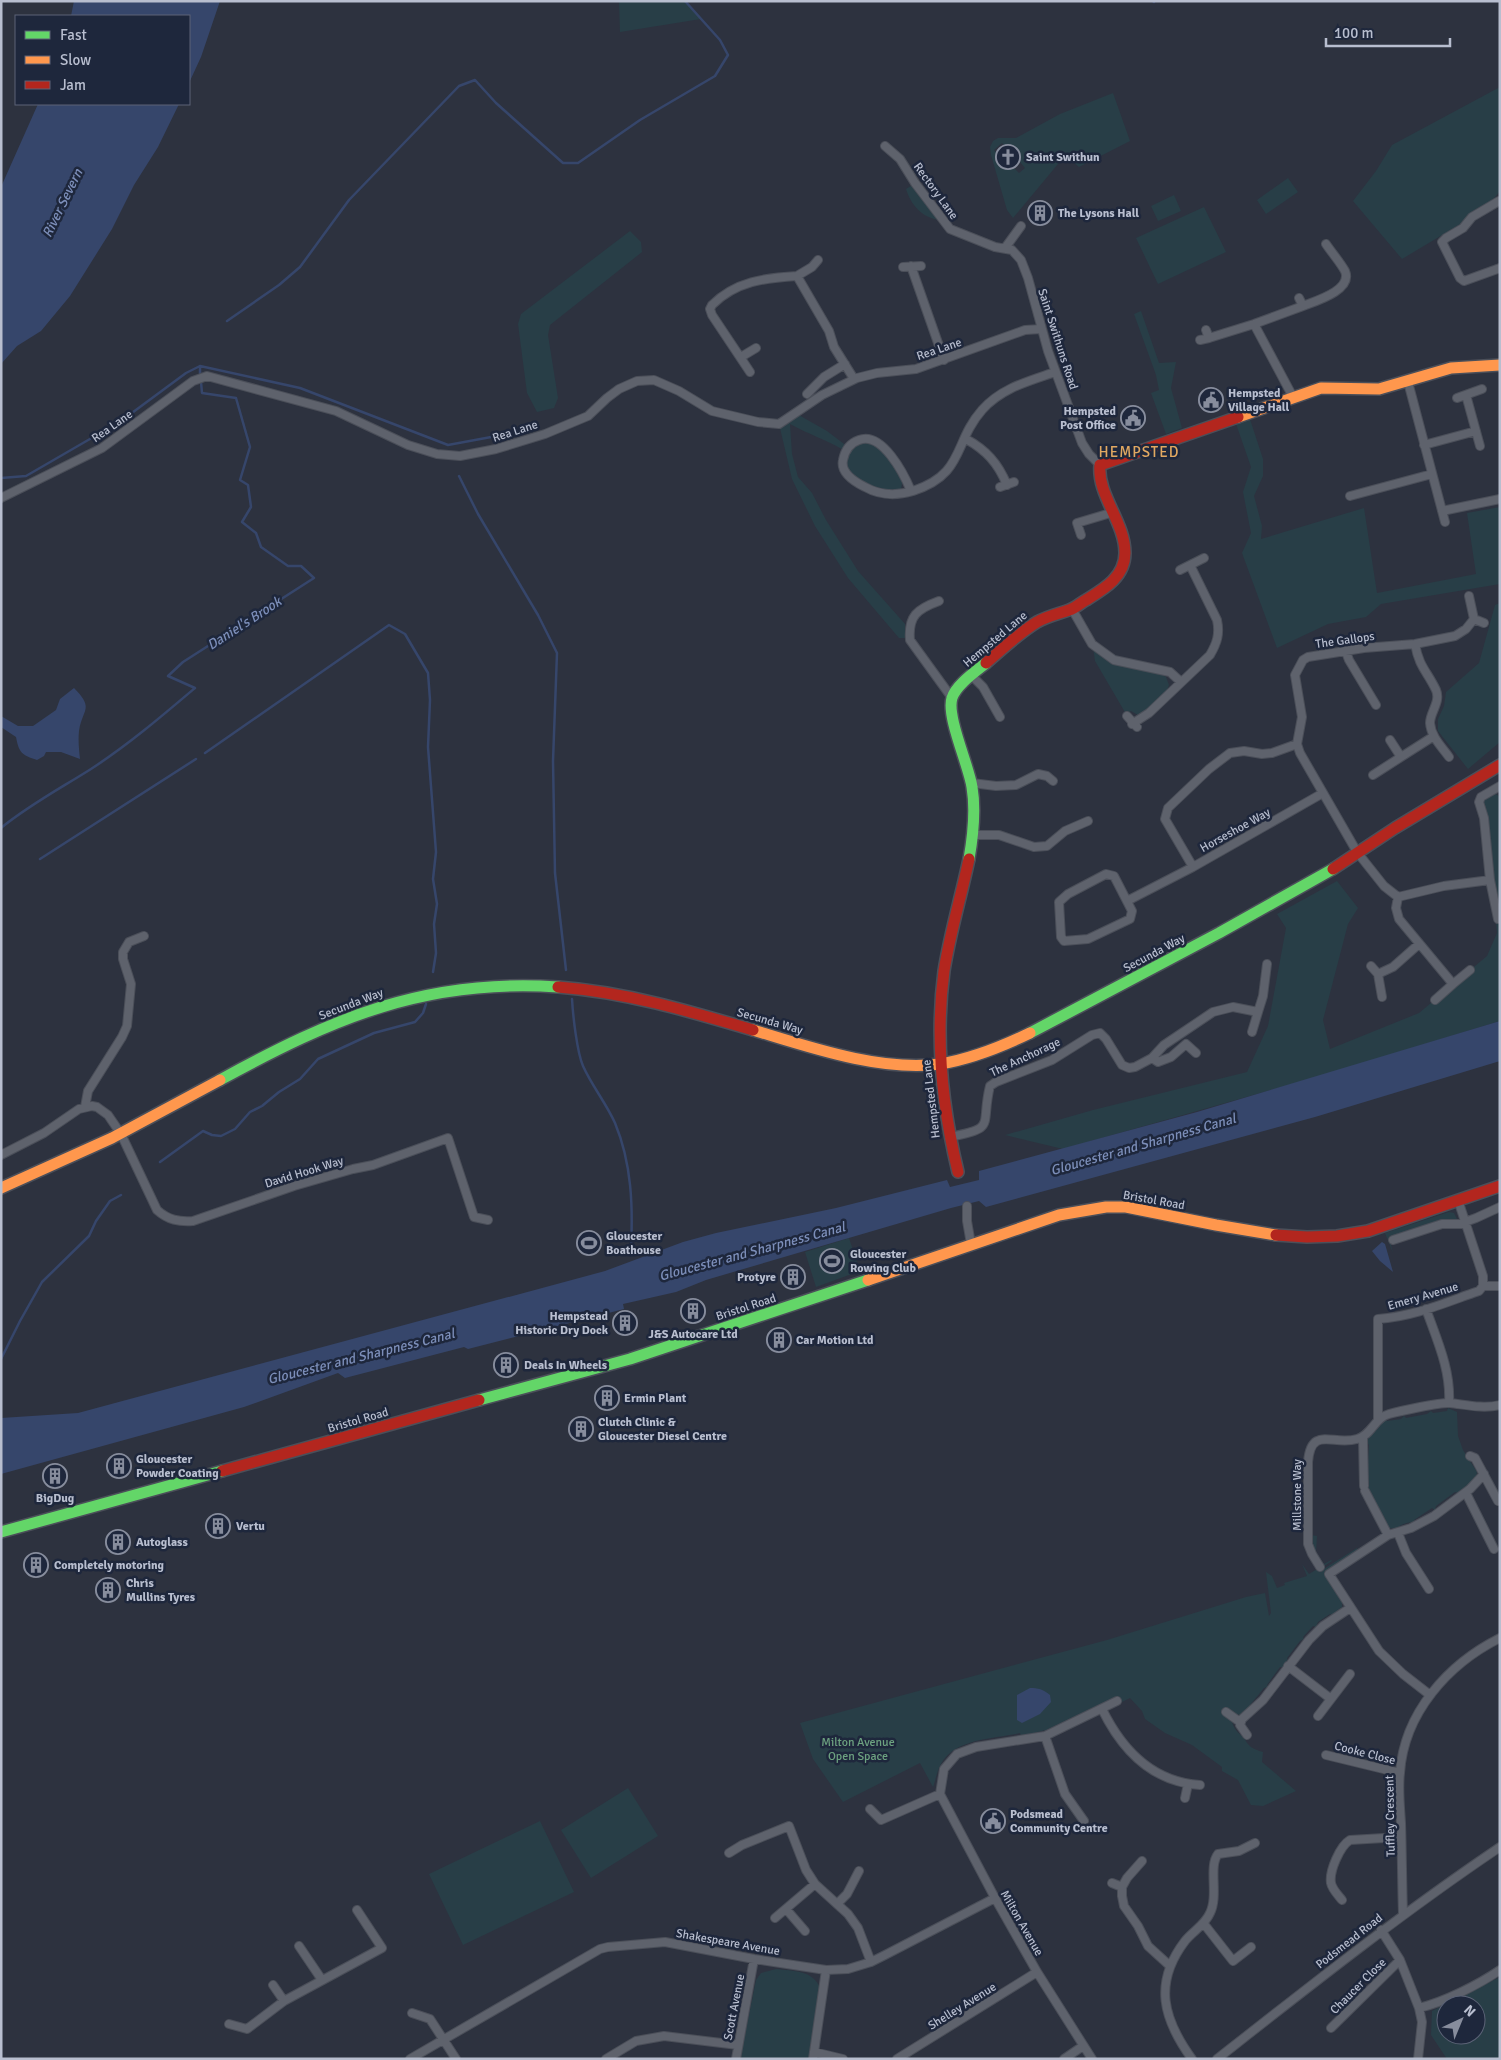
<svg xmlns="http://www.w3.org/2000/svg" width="1501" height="2060" viewBox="0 0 1501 2060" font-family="Signika,sans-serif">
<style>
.green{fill:#283e47;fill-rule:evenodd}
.water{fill:#36466b}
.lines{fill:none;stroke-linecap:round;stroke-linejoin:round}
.stream{stroke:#36466b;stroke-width:2.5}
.street-casing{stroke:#4b4f59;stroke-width:10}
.fast-casing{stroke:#4b4f59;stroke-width:14}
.slow-casing{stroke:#4b4f59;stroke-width:14}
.jam-casing{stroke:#4b4f59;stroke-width:14}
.street{stroke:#5e626c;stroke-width:8}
.fast{stroke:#63d668;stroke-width:11}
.slow{stroke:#ff974d;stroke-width:11}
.jam{stroke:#b3261e;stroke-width:11}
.labels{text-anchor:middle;stroke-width:5;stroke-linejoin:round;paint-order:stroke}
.poi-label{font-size:12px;font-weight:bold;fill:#b8becf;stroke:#1e273c;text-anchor:start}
.street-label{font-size:12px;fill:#b8becf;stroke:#1e273c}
.park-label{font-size:12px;fill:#6da280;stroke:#1e273c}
.water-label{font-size:14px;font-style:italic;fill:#7c8eb9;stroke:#1e273c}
.quarter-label{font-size:15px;letter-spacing:1px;fill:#e1a861;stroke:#1e273c}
</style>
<rect width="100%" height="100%" fill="#2d323f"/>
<path class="green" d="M619,1H685L701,19L620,32Z
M1500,87V191L1492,201L1473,211L1459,225L1402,259L1353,201L1376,171L1392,145Z
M1113,93L1130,141L1079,167L1067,157L1063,158L1013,218L1007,210L991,155L990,147L993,141L998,138H1016L1060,114ZM1002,143L1010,150L1013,147L1017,151L1014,155L1025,168L1019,173L1012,166L1010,167L1006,163L1003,165L999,161L1001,158L994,150Z
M1288,178L1298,192L1266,214L1257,200Z
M914,184L940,220C922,218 911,205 906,189Z
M1174,195L1181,211L1158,221L1151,206Z
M1204,207L1226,252L1158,284L1136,238Z
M630,231L641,242L642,252L550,325L548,335L558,398L554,408L537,412L527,393L518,324L521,314Z
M1141,311L1159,363L1176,362L1171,388L1182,428L1166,434L1151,393L1159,390L1156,375L1134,314Z
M1248,413L1263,459V476L1254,496L1262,526L1261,539L1364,508L1377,593L1476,574L1467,513L1500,507V584L1381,604L1366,617L1328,624L1277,648L1242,553L1251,533L1243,492L1251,467L1234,418Z
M797,414L827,431L848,447L852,442L875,441L904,473L900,495L887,494L847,474L845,451C827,440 808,434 790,424L792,454L798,477L812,493L826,520L858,571L905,624V638H899L848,578L815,526L792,479L779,424Z
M1500,603V742L1468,769L1438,731V719L1444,706L1446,692L1479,663L1495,605Z
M1093,647L1103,655L1162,674L1166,677L1169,685L1166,693L1141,714L1138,715L1131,711L1126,714L1095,661Z
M1496,794L1500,797V1021L1324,1075L1063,1149L1005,1135L1093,1110L1247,1072L1268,1026L1286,928L1277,914L1337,881L1358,908L1348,924L1323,1020L1330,1049L1419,1013L1487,956L1497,933L1496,923L1498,918L1479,802Z
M1449,1212L1454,1213L1458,1221L1440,1220L1389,1237L1393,1253L1385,1233Z
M849,1238L860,1271L816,1287L805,1252Z
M1448,1408L1457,1412L1458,1436L1463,1450L1477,1472L1476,1478L1458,1493L1455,1492L1436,1506L1435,1510L1432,1508L1414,1520V1522C1407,1522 1399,1525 1395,1530L1393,1528L1387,1529L1386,1526L1387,1523L1381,1512L1378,1511L1366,1487V1464L1368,1463L1369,1445L1366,1441L1381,1425L1382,1420L1385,1419L1387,1421L1401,1419L1404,1416L1406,1418L1427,1414L1431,1411L1433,1413L1447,1411Z
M1311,1535L1317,1536L1316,1552L1324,1564L1331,1560L1332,1561L1321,1568L1322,1570L1357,1548L1359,1551L1324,1572L1342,1602V1607L1332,1615L1330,1614L1318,1622L1316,1627L1313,1626L1303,1637L1304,1639L1300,1641L1287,1658L1288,1661L1283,1667H1280L1267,1685L1268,1687L1264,1688L1250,1705L1251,1707L1241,1715L1236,1714L1228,1708L1224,1713L1232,1721C1232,1726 1239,1735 1244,1737C1248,1747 1253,1749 1263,1752L1262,1762L1296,1791L1263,1806L1251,1805L1238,1780L1222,1771V1767L1192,1745L1165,1733L1145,1719L1142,1711L1130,1698L1120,1703L1115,1697L1046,1730L1021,1736L1020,1733C994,1739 955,1738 941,1764C937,1771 936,1779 933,1787L920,1763L843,1802L813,1759L800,1723L1107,1640L1246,1597L1265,1593L1269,1616L1271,1613L1266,1572L1272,1576L1277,1588L1285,1585L1284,1583L1307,1576L1302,1564L1309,1574L1322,1566L1314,1553Z
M628,1788L658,1836L591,1878L561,1830Z
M540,1821L574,1892L463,1945L429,1874Z
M776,1969C793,1971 813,1970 820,1988L809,2059H740L756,1980L761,1973Z
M1500,1977V2059H1447L1431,2035L1432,2011ZM1446,2005H1476V2035H1446Z"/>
<path class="water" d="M74,1H220L201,57L189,83V16H71Z
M38,104H179L158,147L134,185L112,229L70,296L41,331L17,346L1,364V187Z
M74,688C95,709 82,709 79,731C78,740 79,750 80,759L61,752H46L44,756L37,760C22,755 19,753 16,737L1,727V716L18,726H33L56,710L60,699Z
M1500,1021V1061L1315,1117L986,1207L979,1201L951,1208L706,1280L676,1292L623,1304L624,1309L468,1349L464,1347L345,1378L338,1373L244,1407L1,1474V1418L78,1413L605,1271L683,1242L716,1233L836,1208L947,1180L950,1187L979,1180V1171L1197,1112Z
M1382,1242L1385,1244L1393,1272L1380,1261L1372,1251Z
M1030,1688C1038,1688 1043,1689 1050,1695L1051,1702L1040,1714L1022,1723L1017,1720V1695Z"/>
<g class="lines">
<path class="stream" d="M1153,1L1154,2
M227,321L279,285L300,267L349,200L459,86L475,80L496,103L563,163H578L640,120L715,76L728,55L720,40L685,1
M200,366L300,388L448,445L502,435
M459,476L478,514L538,615L557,653L553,761L555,873L566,970
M1,478L26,476L121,421L186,373L200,366V373
M205,753L389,625L405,634L428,673L430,700L428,747L436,852L433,879L437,904L434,924L436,953L433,972
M1,828C29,805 61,788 91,769C128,745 162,716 195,688L168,676L183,662L314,578L301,566H288L261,547L256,533L242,522L251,507L248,485L240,480L250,447L236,398L202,393L201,382
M40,859L196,759
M572,999C573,1016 577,1052 583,1066C592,1086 606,1103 615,1123C632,1164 633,1207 631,1250
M160,1162L203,1131L212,1135L221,1136L235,1129L250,1112L262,1106L279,1092L300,1079L318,1059L374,1033L415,1022L423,1013L426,1004
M1,1359L20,1321L42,1282L89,1236L96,1221L110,1201L121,1195"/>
<defs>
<path id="street" d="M885,146L900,159L915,183L950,229L995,247L1012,250L1021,260L1028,278L1048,351L1082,443L1089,454L1100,465
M1499,201L1472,217L1463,228L1446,238L1442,242L1460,278L1464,281L1500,268
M1005,248L1021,226
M911,266L944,360
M903,267L921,266
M797,276L812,267L818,260
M1299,298L1303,306C1316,301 1353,290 1345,271C1340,262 1332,253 1326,244
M1254,324L1293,397
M1209,338L1254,324L1303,306
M1200,340L1209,338L1206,330
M741,357L756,348
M750,372L712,315L710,309L712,305C736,281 765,278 797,276L829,331L834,347L854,379
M1408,382L1445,522
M807,394L824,377L845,364
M1466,395L1480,446
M1457,398L1482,389
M966,439C986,450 998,463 1007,485
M1424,445L1476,431
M1000,487L1014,482
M911,491C904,474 882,431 859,440C850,443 845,450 843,460C840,473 855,482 865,487C881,496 896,496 913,491C965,474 953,443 982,410C1001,388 1029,381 1055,372
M1350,496L1432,474
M1,498L102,448L193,381L207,376L336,411L408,445L437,454L460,456L496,449L545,434L588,416L607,398L619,389L637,381L654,380L679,391L712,411L758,422L779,424L822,395L857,378L877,373L916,369L1025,330L1041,329
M1442,511L1500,499
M1081,535L1077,523L1114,512
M1180,570L1190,565
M1469,596L1474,619L1466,629L1455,636L1415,644L1364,648L1308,657L1303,660L1295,675L1302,717L1297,744L1300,753L1357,852L1384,886L1398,897L1444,886L1490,880L1498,919
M939,601C917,609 908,616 910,640L952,698
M1072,609L1092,644L1114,660L1170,672L1181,682
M1474,619L1484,623
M1415,644C1419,667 1427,671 1436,690C1441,702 1430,712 1430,723C1431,737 1442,747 1449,757
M1346,652L1349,660L1376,705
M972,676L983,687L1000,717
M1127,716L1137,727
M1132,724L1149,713L1210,655C1217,643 1220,634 1217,620L1190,565L1204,558
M1390,740L1401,757L1434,736
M1373,775L1401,757
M972,783L996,786L1016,785L1038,774L1047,776L1053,781
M972,835H999L1034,847L1047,846L1065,831L1088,821
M1193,867L1165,819L1168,808L1209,769L1230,753L1244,751L1262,754L1272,753L1297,744
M1106,874L1114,876L1132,911L1130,919L1088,939L1064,941L1061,937L1059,902L1068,894Z
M1490,880L1484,818L1479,802L1481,797L1500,786
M1398,897L1396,908L1399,919L1453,984L1435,1000
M1127,901L1193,867L1323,793
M1371,966L1378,974L1382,997
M1378,974L1393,967L1419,944
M1453,984L1470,970
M1252,1032L1258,1012
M1152,1058L1158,1062L1171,1057L1186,1044L1196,1053
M85,1107L88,1091L122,1037L127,1026L131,984L123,959V952L129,942L144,936
M949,1137C998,1128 980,1126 990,1086L996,1082L1052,1060L1092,1035L1100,1033L1106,1039L1122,1065L1129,1068L1135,1067L1152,1058L1164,1045L1213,1012L1233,1007L1258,1012L1263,996L1267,964
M1,1155L44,1133L79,1109L92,1106L97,1107L108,1115L121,1134L157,1210C168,1220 179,1222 193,1221L294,1186L353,1169L373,1165L448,1138L474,1217L488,1220
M1458,1200L1483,1276V1286
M967,1206V1221L971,1244
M1465,1222L1476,1218L1500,1207
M1393,1240L1442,1224H1466
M1483,1286H1500
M1426,1309C1437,1340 1451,1370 1449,1403
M1378,1420V1319C1411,1317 1442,1304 1473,1293L1479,1291L1483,1286
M1363,1438L1364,1486
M1470,1456L1475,1458L1498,1501
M1365,1491L1388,1535
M1466,1493L1494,1549
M1398,1533L1406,1553L1429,1589
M1320,1567L1312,1554L1308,1544V1462C1311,1425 1333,1446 1357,1439C1372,1435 1374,1418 1389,1414C1400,1411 1441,1402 1450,1403C1467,1405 1483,1409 1500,1405
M1288,1666L1331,1699
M1430,1695L1403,1674L1379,1651L1329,1574L1388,1535L1411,1528L1434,1516L1470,1489L1484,1474
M1102,1709C1122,1750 1152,1782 1200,1785
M1226,1712L1240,1722
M1318,1716L1350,1674
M1247,1735L1240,1725L1242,1719L1263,1700L1309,1640L1323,1626L1350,1608
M1045,1736L1065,1794L1084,1821
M1326,1755L1400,1773
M1185,1798L1188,1784
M870,1809L881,1820L940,1794
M729,1853L742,1845L789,1826L806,1870L815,1884L848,1914L858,1928L871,1962
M1142,1861L1127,1878L1122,1887V1896L1124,1906L1138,1926L1148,1946L1170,1966
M1112,1883L1122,1887
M1342,1900C1338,1895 1332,1889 1331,1883C1329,1871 1340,1846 1350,1840L1401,1837
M837,1904L847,1894L859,1871
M786,1909L805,1931
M1403,1914C1402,1884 1402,1853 1401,1823C1400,1806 1398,1789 1400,1773C1404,1713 1448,1664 1500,1638
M775,1918L815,1884
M1204,1924L1233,1961L1251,1947
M1381,1930L1400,1960L1419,2008C1444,2002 1478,1985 1500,1970
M299,1946L322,1980
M273,1985L284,2001
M412,2013L430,2019L456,2059
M229,2024L247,2029L284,2001L382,1948L357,1910
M1331,2028L1400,1960
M814,2052L843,2059
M410,2059L600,1949L608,1947L665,1942L754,1959L826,1970L848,1969L871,1962L885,1955L995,1898
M606,2059L636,2041L664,2036L738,2045
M736,2059L754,1959
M813,2059L826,1970
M897,2059L1037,1972
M1064,2059L1083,2046
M1092,2059L1037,1972L995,1898L940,1794L944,1769L957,1754L976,1747L1045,1736L1117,1701
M1192,2059C1163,2019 1153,1983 1185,1941C1193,1931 1205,1925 1210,1913C1219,1895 1208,1867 1218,1854L1239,1851L1255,1843
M1217,2059C1310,1986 1402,1913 1500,1847
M1418,2059L1422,2022L1419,2008"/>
<path id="fast" d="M969,859C973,836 976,811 972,787C969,766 946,716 952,698C956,685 975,672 986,663
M1030,1033L1219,933L1333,869
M220,1080C333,1018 426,978 558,987
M479,1400L630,1359L868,1280
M1,1532L222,1471"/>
<path id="slow" d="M1238,417L1321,388L1379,389L1451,368L1500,365
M753,1030C809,1047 881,1072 940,1064C971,1059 1001,1047 1030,1033
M1,1188L112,1138L220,1080
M868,1280L1059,1215L1106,1207H1126L1216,1225L1276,1235"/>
<path id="jam" d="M986,663C1002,649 1019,633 1037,622C1048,616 1058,614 1069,610C1076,608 1080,603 1086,600C1104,589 1125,577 1125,553C1125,522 1097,495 1100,465L1238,417
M1333,869L1395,828L1500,765
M558,987C625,992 689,1011 753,1030
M958,1172C942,1106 935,1039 944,971C950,933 961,897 969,859
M1276,1235L1307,1237L1337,1236L1368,1231L1500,1186
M222,1471L479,1400"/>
</defs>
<use href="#street" class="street-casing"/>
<use href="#fast" class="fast-casing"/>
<use href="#slow" class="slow-casing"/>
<use href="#jam" class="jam-casing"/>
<use href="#street" class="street"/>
<use href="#fast" class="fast"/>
<use href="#slow" class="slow"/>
<use href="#jam" class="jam"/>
</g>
<defs>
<symbol id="church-ring" viewBox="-11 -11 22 22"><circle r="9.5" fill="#1e273c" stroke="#878d9d" stroke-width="1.5"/><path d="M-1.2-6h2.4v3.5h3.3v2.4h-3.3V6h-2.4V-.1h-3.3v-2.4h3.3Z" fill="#878d9d"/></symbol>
<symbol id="building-ring" viewBox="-11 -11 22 22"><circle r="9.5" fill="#1e273c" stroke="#878d9d" stroke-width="1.5"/><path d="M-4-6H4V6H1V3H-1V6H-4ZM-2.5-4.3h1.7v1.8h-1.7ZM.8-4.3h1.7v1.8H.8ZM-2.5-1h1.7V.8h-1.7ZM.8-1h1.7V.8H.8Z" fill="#878d9d"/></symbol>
<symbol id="civic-ring" viewBox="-11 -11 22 22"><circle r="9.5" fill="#1e273c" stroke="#878d9d" stroke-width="1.5"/><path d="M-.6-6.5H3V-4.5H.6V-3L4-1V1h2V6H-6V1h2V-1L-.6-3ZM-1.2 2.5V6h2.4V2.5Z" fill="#878d9d"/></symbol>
<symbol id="stadium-ring" viewBox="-11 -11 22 22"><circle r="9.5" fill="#1e273c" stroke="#878d9d" stroke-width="1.5"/><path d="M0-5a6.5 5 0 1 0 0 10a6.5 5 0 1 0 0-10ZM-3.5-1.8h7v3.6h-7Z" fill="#878d9d"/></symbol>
</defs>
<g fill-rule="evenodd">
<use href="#church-ring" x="994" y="143" width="28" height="28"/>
<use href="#building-ring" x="1026" y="199" width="28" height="28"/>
<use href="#civic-ring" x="1197" y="386" width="28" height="28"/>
<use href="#civic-ring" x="1119" y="404" width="28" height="28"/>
<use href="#stadium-ring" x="575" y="1229" width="28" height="28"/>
<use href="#stadium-ring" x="818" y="1247" width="28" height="28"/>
<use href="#building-ring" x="779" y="1263" width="28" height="28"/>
<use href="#building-ring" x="679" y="1297" width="28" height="28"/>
<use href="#building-ring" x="611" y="1309" width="28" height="28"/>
<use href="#building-ring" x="765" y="1326" width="28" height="28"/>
<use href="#building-ring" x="492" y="1351" width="28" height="28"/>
<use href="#building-ring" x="593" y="1384" width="28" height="28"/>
<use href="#building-ring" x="567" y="1415" width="28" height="28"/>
<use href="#building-ring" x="105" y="1452" width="28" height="28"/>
<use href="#building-ring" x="41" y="1462" width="28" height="28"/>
<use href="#building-ring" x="204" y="1512" width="28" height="28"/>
<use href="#building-ring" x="104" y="1528" width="28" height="28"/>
<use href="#building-ring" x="22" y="1551" width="28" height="28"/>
<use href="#building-ring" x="94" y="1576" width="28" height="28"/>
<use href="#civic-ring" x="979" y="1807" width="28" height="28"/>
</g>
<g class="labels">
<g class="poi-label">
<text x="1026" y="161">Saint Swithun</text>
<text x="1058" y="217">The Lysons Hall</text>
<text x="1228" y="397">Hempsted<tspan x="1228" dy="14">Village Hall</tspan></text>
<text x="1116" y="415" text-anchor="end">Hempsted<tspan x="1116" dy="14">Post Office</tspan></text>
<text x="606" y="1240">Gloucester<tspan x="606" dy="14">Boathouse</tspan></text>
<text x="850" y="1258">Gloucester<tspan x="850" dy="14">Rowing Club</tspan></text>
<text x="776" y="1281" text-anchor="end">Protyre</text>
<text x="608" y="1320" text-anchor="end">Hempstead<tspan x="608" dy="14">Historic Dry Dock</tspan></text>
<text x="693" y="1338" text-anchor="middle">J&amp;S Autocare Ltd</text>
<text x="796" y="1344">Car Motion Ltd</text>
<text x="524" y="1369">Deals In Wheels</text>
<text x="624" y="1402">Ermin Plant</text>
<text x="598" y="1426">Clutch Clinic &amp;<tspan x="598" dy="14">Gloucester Diesel Centre</tspan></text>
<text x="136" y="1463">Gloucester<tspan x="136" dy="14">Powder Coating</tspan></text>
<text x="55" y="1502" text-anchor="middle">BigDug</text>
<text x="236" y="1530">Vertu</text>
<text x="136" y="1546">Autoglass</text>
<text x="54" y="1569">Completely motoring</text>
<text x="126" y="1587">Chris<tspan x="126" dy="14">Mullins Tyres</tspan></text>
<text x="1010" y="1818">Podsmead<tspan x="1010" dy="14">Community Centre</tspan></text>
</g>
<g class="street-label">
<text transform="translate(936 191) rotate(54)" y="4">Rectory Lane</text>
<text transform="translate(1058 339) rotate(72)" y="4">Saint Swithuns Road</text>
<text transform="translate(939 349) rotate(-19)" y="4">Rea Lane</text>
<text transform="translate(112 426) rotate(-35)" y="4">Rea Lane</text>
<text transform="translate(515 431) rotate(-18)" y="4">Rea Lane</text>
<text transform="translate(995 639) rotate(-40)" y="4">Hempsted Lane</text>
<text transform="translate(1345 640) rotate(-8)" y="4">The Gallops</text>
<text transform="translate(1235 830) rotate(-29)" y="4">Horseshoe Way</text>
<text transform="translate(1154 953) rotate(-28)" y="4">Secunda Way</text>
<text transform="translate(351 1004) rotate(-21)" y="4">Secunda Way</text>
<text transform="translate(770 1021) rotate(16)" y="4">Secunda Way</text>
<text transform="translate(1025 1057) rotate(-25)" y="4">The Anchorage</text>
<text transform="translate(931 1099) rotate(-97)" y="4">Hempsted Lane</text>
<text transform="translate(304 1172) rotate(-17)" y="4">David Hook Way</text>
<text transform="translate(1154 1200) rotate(10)" y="4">Bristol Road</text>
<text transform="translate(1423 1296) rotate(-16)" y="4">Emery Avenue</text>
<text transform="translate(746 1307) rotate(-18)" y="4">Bristol Road</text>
<text transform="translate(358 1420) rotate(-16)" y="4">Bristol Road</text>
<text transform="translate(1297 1495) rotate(-90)" y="4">Millstone Way</text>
<text transform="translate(1365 1753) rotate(14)" y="4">Cooke Close</text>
<text transform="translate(1390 1816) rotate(-91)" y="4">Tuffley Crescent</text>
<text transform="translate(1022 1923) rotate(60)" y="4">Milton Avenue</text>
<text transform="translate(1349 1941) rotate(-38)" y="4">Podsmead Road</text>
<text transform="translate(728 1942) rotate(10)" y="4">Shakespeare Avenue</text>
<text transform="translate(1358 1986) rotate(-45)" y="4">Chaucer Close</text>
<text transform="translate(962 2006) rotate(-32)" y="4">Shelley Avenue</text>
<text transform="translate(734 2007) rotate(-79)" y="4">Scott Avenue</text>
</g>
<g class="park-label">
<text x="858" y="1746">Milton Avenue<tspan x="858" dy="14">Open Space</tspan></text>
</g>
<g class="water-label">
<text transform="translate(62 203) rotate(-64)" y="5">River Severn</text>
<text transform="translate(244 623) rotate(-33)" y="5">Daniel's Brook</text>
<text transform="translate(1143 1144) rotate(-16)" y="5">Gloucester and Sharpness Canal</text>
<text transform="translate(752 1251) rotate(-15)" y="5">Gloucester and Sharpness Canal</text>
<text transform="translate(361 1356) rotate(-14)" y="5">Gloucester and Sharpness Canal</text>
</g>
<g class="quarter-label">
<text x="1139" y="457">HEMPSTED</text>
</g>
</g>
<rect width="1501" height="2060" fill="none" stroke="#b8becf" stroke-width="5"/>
<rect x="15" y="15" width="175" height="90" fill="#1e273c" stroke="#5c6377"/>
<rect x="25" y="31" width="25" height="8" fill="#63d668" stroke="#5c6377"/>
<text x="60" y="40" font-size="15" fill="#b8becf">Fast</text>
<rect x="25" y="56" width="25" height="8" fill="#ff974d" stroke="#5c6377"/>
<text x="60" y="65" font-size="15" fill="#b8becf">Slow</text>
<rect x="25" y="81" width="25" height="8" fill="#b3261e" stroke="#5c6377"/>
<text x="60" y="90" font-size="15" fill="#b8becf">Jam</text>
<g transform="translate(1461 2020) rotate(44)"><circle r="24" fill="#1e273c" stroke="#5c6377"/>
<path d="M0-4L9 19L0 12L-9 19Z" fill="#878d9d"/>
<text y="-8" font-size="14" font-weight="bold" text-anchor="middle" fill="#b8becf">N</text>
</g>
<path d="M1326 38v8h124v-8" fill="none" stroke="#b8becf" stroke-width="2.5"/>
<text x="1334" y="38" font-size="15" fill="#b8becf" stroke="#1e273c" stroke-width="4" paint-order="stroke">100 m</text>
</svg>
